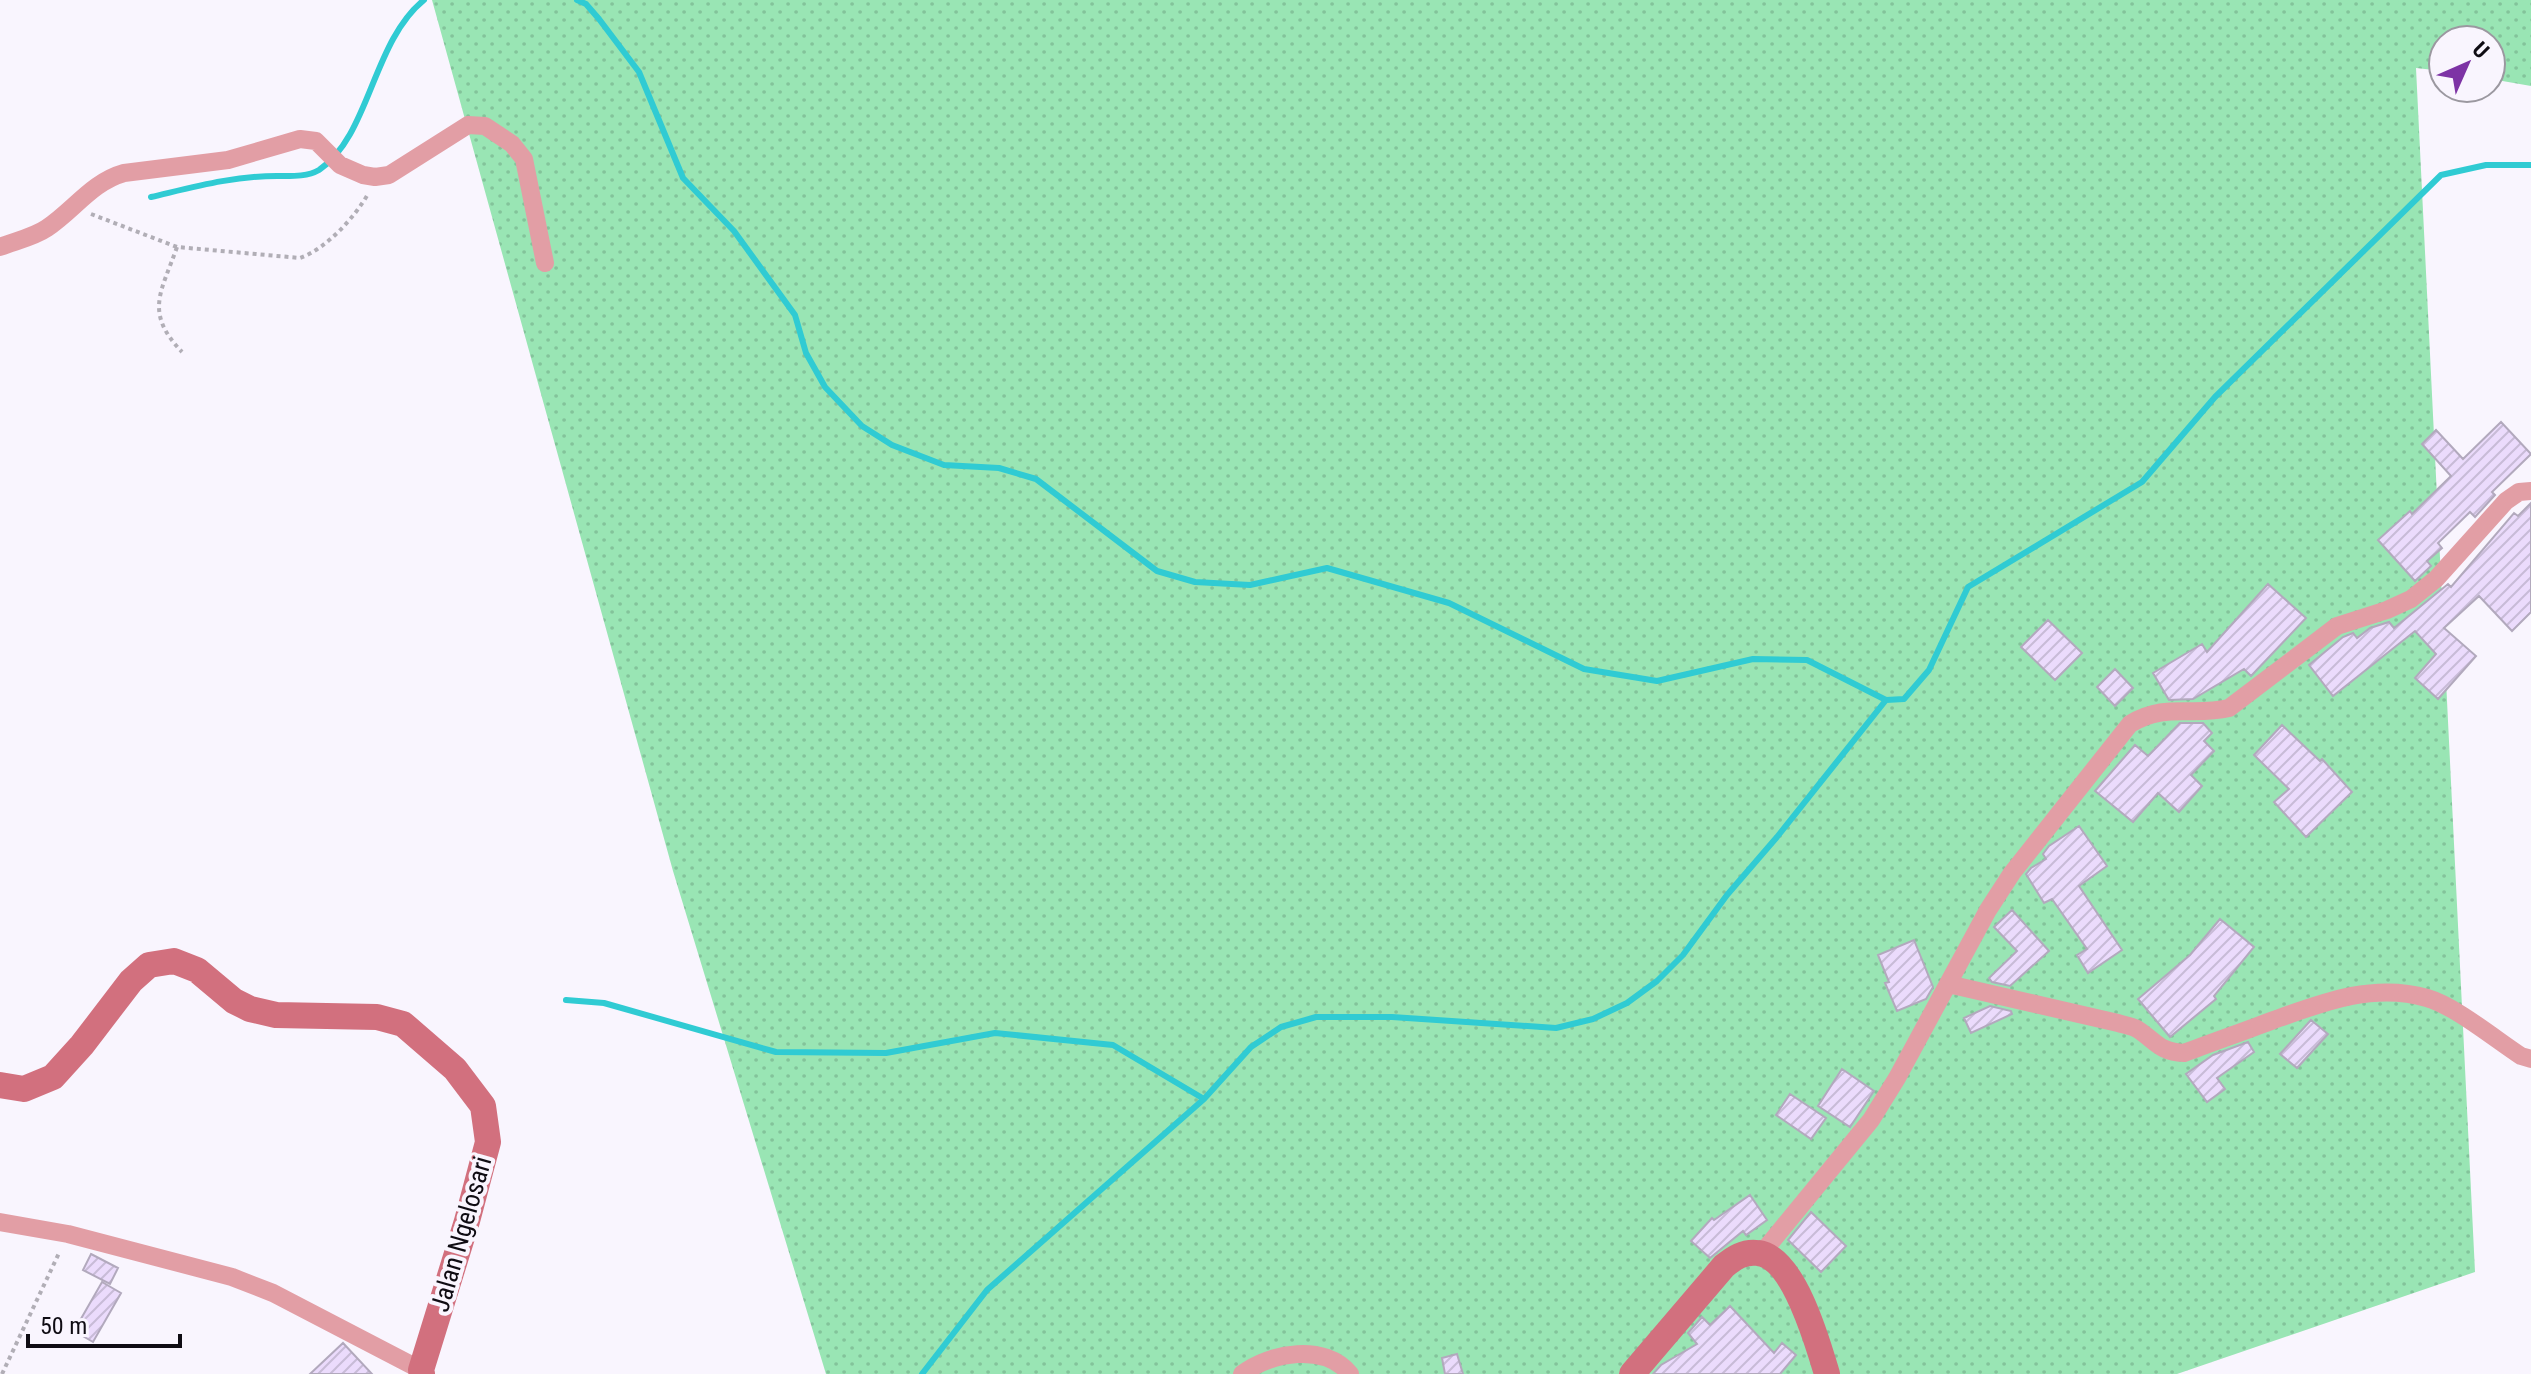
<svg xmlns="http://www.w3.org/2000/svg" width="2531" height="1374" viewBox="0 0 2531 1374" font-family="'Roboto Condensed',sans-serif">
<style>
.grass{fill:url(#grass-dots)}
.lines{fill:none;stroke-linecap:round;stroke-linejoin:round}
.stream{stroke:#30cbd3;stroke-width:6}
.building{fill:url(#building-hatch);stroke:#b2a9bd;stroke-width:2}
.path{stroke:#b1aeb6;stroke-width:4;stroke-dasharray:4 4;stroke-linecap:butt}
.street{stroke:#e29ea5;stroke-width:18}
.secondary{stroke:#d2707e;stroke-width:26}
.labels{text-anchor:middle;stroke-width:8;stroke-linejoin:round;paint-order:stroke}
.street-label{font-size:26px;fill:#0f0c13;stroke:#f9f5fe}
</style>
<defs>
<pattern id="grass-dots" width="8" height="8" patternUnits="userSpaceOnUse" patternTransform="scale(2)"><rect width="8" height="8" fill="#99e5b4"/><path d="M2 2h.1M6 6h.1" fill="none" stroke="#83c39a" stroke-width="1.8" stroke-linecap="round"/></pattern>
<pattern id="building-hatch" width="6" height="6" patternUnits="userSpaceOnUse" patternTransform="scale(2)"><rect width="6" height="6" fill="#ebdbfc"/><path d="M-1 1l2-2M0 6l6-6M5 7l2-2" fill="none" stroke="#c8bbd7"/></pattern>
</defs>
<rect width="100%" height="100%" fill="#f9f5fe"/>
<path class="grass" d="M432,0H2531V86L2491,79V40H2443V71L2416,68L2475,1272L2177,1374H826L673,871Z"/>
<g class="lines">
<path class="stream" d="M577,0L586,4L599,19L639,72L683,178L734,231L795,315L806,353L825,387L862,426L892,445L944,465L999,468L1036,479L1157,571L1195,582L1250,585L1327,568L1449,603L1584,669L1657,681L1753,659L1807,660L1886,700L1904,699L1929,670L1968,587L2142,482L2215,397L2441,175L2486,165H2531
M151,197C194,187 233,176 277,176C291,176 307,177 319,170C370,136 372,42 424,0
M566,1000L604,1003L776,1052L886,1053L995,1033L1113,1045L1204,1099
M922,1374L987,1290L1204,1099L1251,1047L1281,1027L1316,1017H1392L1556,1028L1593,1019L1627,1003L1657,981L1683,955L1727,895L1777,837L1886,700"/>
</g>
<path class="building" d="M2501,422L2531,454L2492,492L2495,495L2475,517L2470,512L2438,543L2442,548L2427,561L2431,566L2415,581L2378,540L2410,511L2412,514L2451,476L2422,444L2436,430L2463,459Z
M2531,503V612L2512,631L2479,596L2444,628L2476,656L2438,699L2415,678L2436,654L2415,631L2333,696L2309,665L2343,637L2353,633L2357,638L2370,628L2389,622L2394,628L2448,584L2451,587L2514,513L2518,516Z
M2268,584L2306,618L2251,676L2244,669L2193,699L2169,700L2153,673L2202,644L2207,652Z
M2048,620L2082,653L2055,680L2021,647Z
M2115,669L2133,688L2115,706L2097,687Z
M2180,723H2203L2212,733L2204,741L2214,751L2191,775L2202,786L2179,812L2158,793L2133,822L2095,791L2135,745L2148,756Z
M2282,725L2320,761L2322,759L2352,792L2306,837L2274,802L2289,789L2254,755Z
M2079,826L2107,866L2079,886L2122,950L2088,973L2077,955L2087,949L2052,899L2044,903L2026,874L2031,868L2046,859L2043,854L2049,846Z
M2012,910L2049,951L2010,986L1992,982L1989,978L2017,951L1994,927Z
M2220,919L2254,947L2214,996L2216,999L2170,1037L2138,999L2190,955Z
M1914,940L1933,987L1926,999L1897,1011L1885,983L1889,982L1878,955Z
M1990,1006L2011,1011L2012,1014L1971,1033L1964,1018Z
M2311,1020L2328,1034L2297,1068L2280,1054Z
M2248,1042L2254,1052L2217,1078L2225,1089L2207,1102L2186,1074L2213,1055Z
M1842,1069L1874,1091L1850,1127L1818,1106Z
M1790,1094L1826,1118L1811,1139L1776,1115Z
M1750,1195L1767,1220L1746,1235L1743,1231L1710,1258L1691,1241L1712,1218L1714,1220Z
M1811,1212L1846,1246L1821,1272L1788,1240Z
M91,1254L118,1268L110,1284L83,1270Z
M102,1282L121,1293L93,1342L74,1331Z
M1730,1306L1774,1353L1782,1343L1796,1355L1780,1374H1653L1661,1365L1697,1344L1688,1333L1702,1317L1710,1325Z
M343,1343L372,1374H310Z
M1457,1354L1463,1374H1445L1442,1358Z"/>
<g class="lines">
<path class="path" d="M91,214L177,247L300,258C326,249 355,217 368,194
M177,247C161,293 144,312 182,352
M2,1374L60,1251"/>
<path class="street" d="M0,247C15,241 34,237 47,228C74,210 92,182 124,173L228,160L300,139L316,141L340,165L363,175L375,177L389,175L468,125L485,126L512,144L524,159L545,263
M1948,984L2118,1023C2124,1025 2132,1026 2137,1029C2156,1041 2159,1052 2184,1053C2213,1042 2242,1032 2271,1021C2321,1003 2373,982 2427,998C2455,1006 2495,1039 2521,1056L2531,1059
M0,1222L68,1234L232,1277L273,1293L421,1370
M1762,1253L1871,1120L1897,1078L1988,910L2012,873L2130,724C2166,702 2192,717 2229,708L2337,626L2387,610L2411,599L2436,579L2506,501L2519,492L2531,491
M1242,1374C1271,1352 1325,1343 1350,1374"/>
<path class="secondary" d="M0,1085L24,1089L53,1077L82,1045L131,981L149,965L174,961L197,970L234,1001L250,1009L276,1015L377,1017L403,1024L455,1069L483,1106L488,1142L467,1221L421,1370L422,1374
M1632,1374L1724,1266C1734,1258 1744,1251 1758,1253C1794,1257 1818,1344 1827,1374"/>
</g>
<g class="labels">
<g class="street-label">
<text transform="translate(461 1234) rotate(-74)" y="9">Jalan Ngelosari</text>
</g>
</g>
<g transform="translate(2467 64) rotate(45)"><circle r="38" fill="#f9f5fe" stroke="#9b98a0" stroke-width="2"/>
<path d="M0-6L14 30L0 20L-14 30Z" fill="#7d33a5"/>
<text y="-12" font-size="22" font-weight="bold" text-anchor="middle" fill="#0f0c13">U</text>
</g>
<path d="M28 1334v12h152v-12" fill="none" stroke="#0f0c13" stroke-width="4"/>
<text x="40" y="1334" font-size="24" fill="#0f0c13" stroke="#f9f5fe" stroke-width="6" paint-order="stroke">50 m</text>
</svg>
